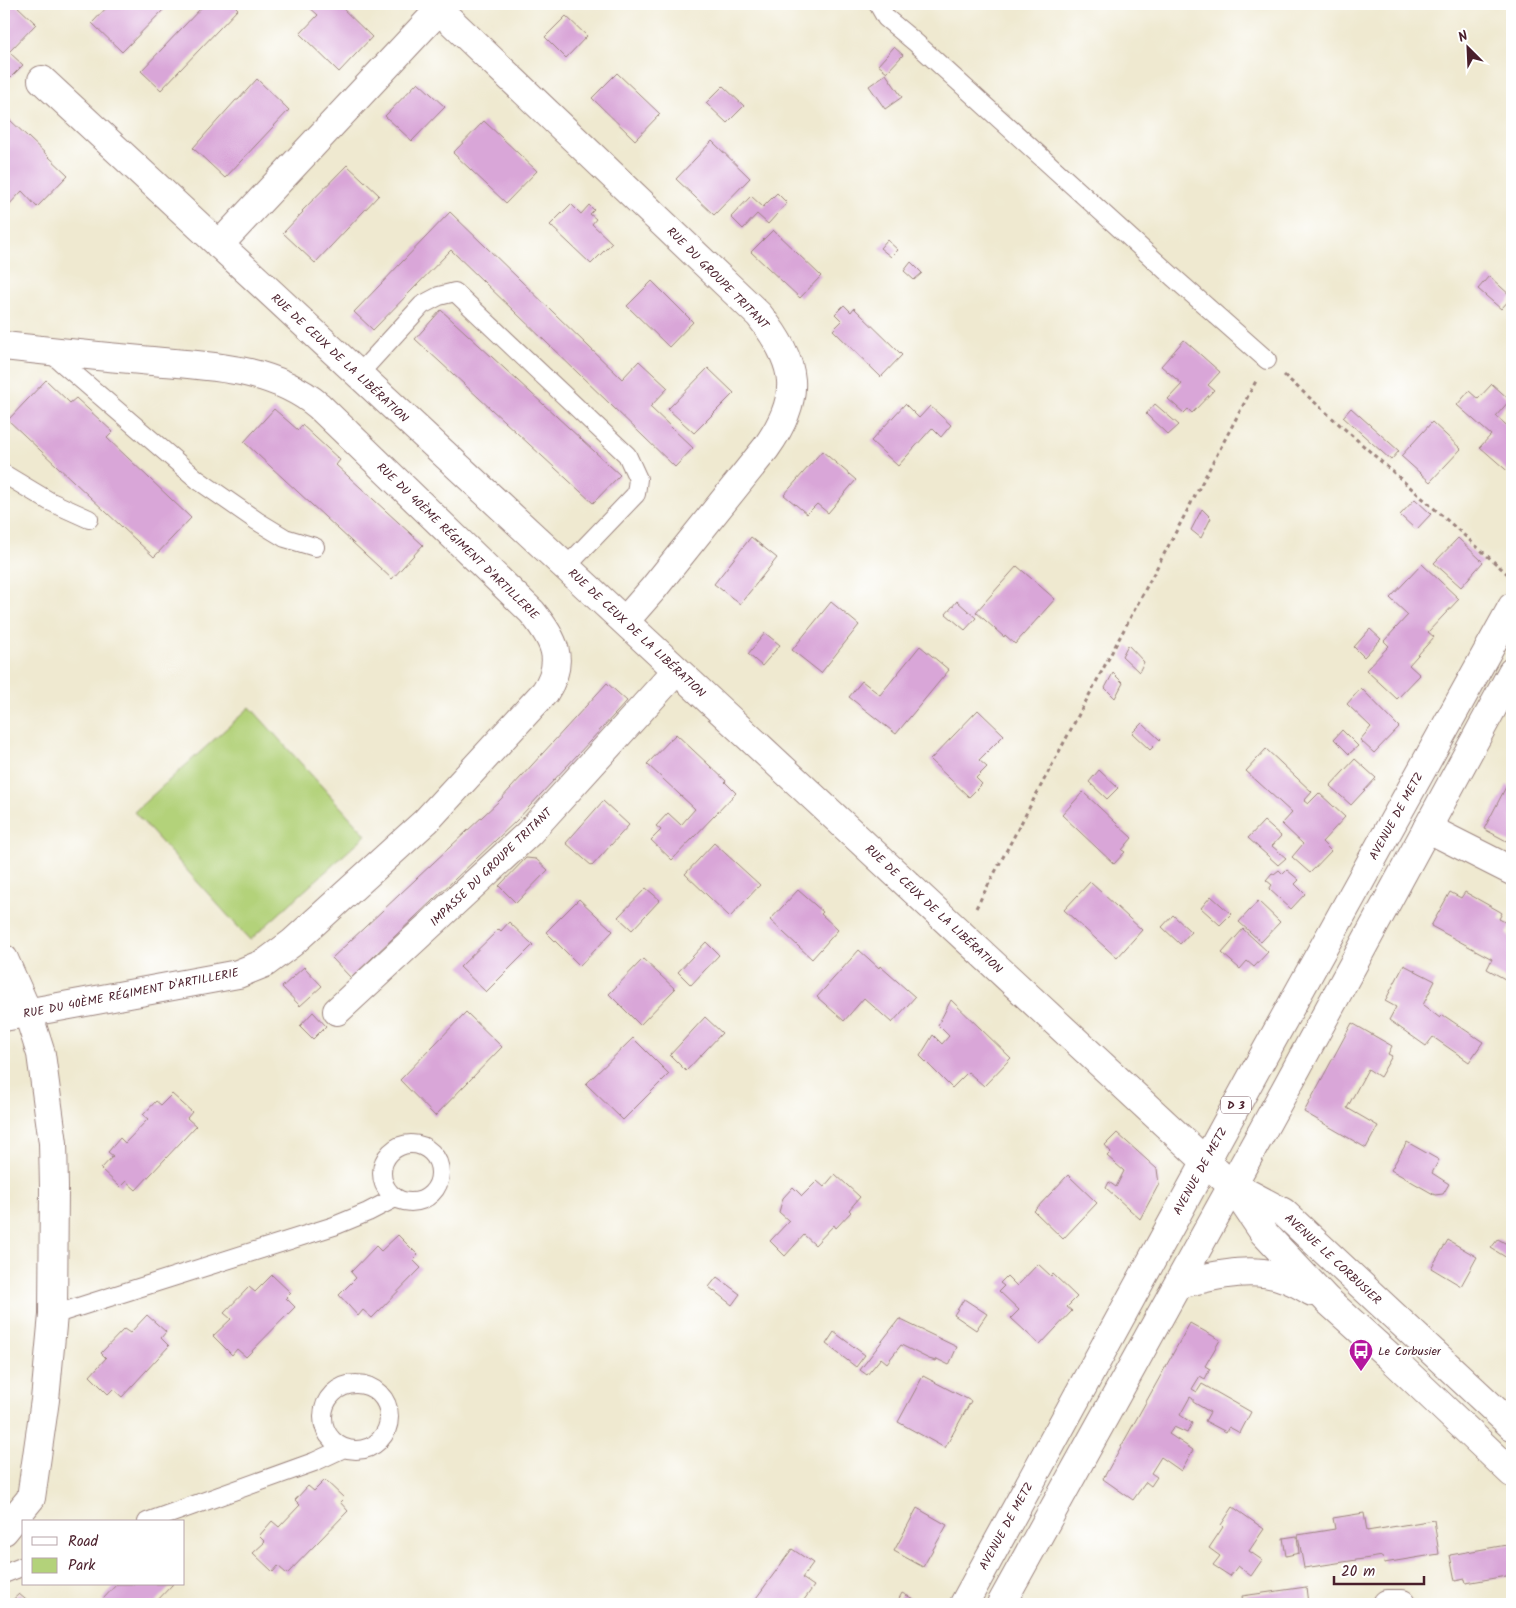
<svg xmlns="http://www.w3.org/2000/svg" width="1516" height="1608" viewBox="0 0 1516 1608" font-family="Kalam,sans-serif">
<style>
.green{fill:#b3d27a;stroke:#7e7852}
.building{fill:#d9a6d8}
.lines{fill:none;stroke-linecap:round;stroke-linejoin:round}
.lane-casing{stroke:#9c847e;stroke-width:20}
.street-casing{stroke:#9c847e;stroke-width:30}
.primary-casing{stroke:#9c847e;stroke-width:30}
.path{stroke:#9c847e;stroke-width:3;stroke-dasharray:4 4;stroke-linecap:butt}
.lane{stroke:#fff;stroke-width:18}
.street{stroke:#fff;stroke-width:28}
.primary{stroke:#fff;stroke-width:28}
.labels{text-anchor:middle;stroke-width:4;stroke-linejoin:round;paint-order:stroke}
.shield{fill:#fff;stroke:#80626b;stroke-width:1}
.shield-label{font-size:11px;font-weight:bold;fill:#4a1f2b}
.street-label{font-size:12px;fill:#4a1f2b;stroke:#fff}
.poi-label{font-size:12px;fill:#4a1f2b;stroke:#fff;text-anchor:start}
</style>
<rect width="100%" height="100%" fill="#fff"/>
<filter id="ink" filterUnits="userSpaceOnUse"><feTurbulence type="fractalNoise" baseFrequency=".02" numOctaves="2"/><feDisplacementMap in="SourceGraphic" scale="10" xChannelSelector="R" yChannelSelector="G"/><feConvolveMatrix kernelMatrix="1 2 1 2 8 2 1 2 1" color-interpolation-filters="sRGB"/></filter>
<filter id="wash" filterUnits="userSpaceOnUse"><feTurbulence type="fractalNoise" baseFrequency=".0096" numOctaves="4" result="noise"/><feDisplacementMap in="SourceGraphic" scale="20" xChannelSelector="R" yChannelSelector="G"/><feGaussianBlur stdDeviation="1.12" result="paint"/><feColorMatrix in="noise" values="0 0 0 0 0 0 0 0 0 0 0 0 0 0 0 0 0 1.4 0 .05"/><feComposite in="paint" operator="in"/></filter>
<g filter="url(#wash)">
<rect width="100%" height="100%" fill="#efe9d0"/>
<path class="green" d="M250,707L366,835L250,940L134,812Z"/>
<g id="blocks">
<path class="building" d="M4,4H15L36,24L9,52L23,65L10,78L4,72Z
M110,4H169L122,52L92,23Z
M199,4H233L238,9L161,90L141,71L202,7Z
M309,4H338L372,37L339,72L300,34L318,15L308,6Z
M566,16L587,36L566,58L545,37Z
M894,47L903,55L887,72L878,65Z
M617,73L660,114L635,140L592,98Z
M886,74L902,97L885,109L869,86Z
M257,79L289,110L225,178L193,148L236,100H238Z
M418,82L445,107L412,141L385,116Z
M723,86L744,106L727,123L706,103Z
M9,119L68,175L37,207L22,191L5,209L4,208V184L7,180L4,177V125Z
M484,121L537,171L506,203L453,153Z
M712,141L750,178L714,215L676,179Z
M347,165L379,195L315,263L283,233L303,212L302,211Z
M777,193L787,203L768,224L757,214L743,229L731,217L751,196L763,207Z
M571,204L581,214L589,205L594,210L590,214L596,219L592,224L612,243L591,264L550,225Z
M450,212L622,379L639,361L668,388L650,407L693,448L675,467L451,250L373,330L354,312Z
M773,230L821,276L800,298L751,252Z
M887,240L898,250L891,257L880,248Z
M911,262L922,273L914,280L904,271Z
M1489,276L1512,297L1501,309L1478,289Z
M652,281L693,322L669,347L627,306Z
M844,305L851,312L854,308L902,355L881,377L833,330L842,321L835,314Z
M441,310L620,475L593,503L415,339Z
M1184,340L1220,372L1208,385L1214,390L1192,413L1188,409L1184,413L1168,399L1182,384L1161,366Z
M708,368L734,393L694,433L668,409Z
M46,380L70,403L76,398L113,432L107,438L191,518L154,557L8,420Z
M1492,384L1510,400L1496,416L1512,430V475L1480,447L1491,435L1457,405L1469,391L1478,399Z
M905,404L919,418L930,406L951,425L941,437L932,428L898,466L871,441Z
M1155,404L1179,425L1168,435L1146,414Z
M1351,408L1399,451L1391,460L1343,417Z
M274,409L298,430L302,425L340,460L336,465L423,545L392,579L244,442Z
M1432,422L1461,449L1430,482L1401,456Z
M822,451L856,480L828,513L817,504L807,514L784,495Z
M1415,499L1431,514L1416,530L1400,515Z
M1202,509L1211,518L1201,538L1191,530Z
M751,537L777,558L740,604L714,584Z
M1458,538L1483,562L1461,587L1434,563Z
M1422,564L1459,599L1428,632L1434,637L1409,665L1420,675L1397,699L1366,670L1389,646L1384,641L1408,615L1390,598Z
M1017,566L1055,599L1015,644L1005,635L1004,637L976,612Z
M957,601L976,618L965,630L946,614Z
M831,602L859,625L821,673L792,650Z
M1370,629L1381,639L1364,657L1354,647Z
M765,633L780,645L762,666L748,654Z
M1128,645L1144,662L1139,672L1122,656Z
M920,646L949,670L896,734L849,697L862,681L880,695Z
M1113,673L1123,683L1115,698L1105,688Z
M607,683L627,701L517,820L351,978L332,958L500,800Z
M1361,688L1399,727L1374,753L1360,740L1371,727L1347,704Z
M978,710L1004,735L979,760L987,767L976,778L982,784L969,797L930,760Z
M1142,723L1160,740L1150,750L1132,733Z
M1342,730L1358,746L1349,754L1334,739Z
M676,734L726,781L725,782L736,793L672,860L651,840L661,830L656,826L668,813L681,825L695,809L647,764Z
M1266,749L1312,792L1304,801L1308,804L1319,793L1345,817L1322,842L1331,851L1310,873L1292,857L1303,844L1282,824L1292,813L1246,771Z
M1355,759L1376,778L1351,805L1330,786Z
M1099,770L1118,788L1107,799L1089,782Z
M1507,785L1512,788V844L1484,829Z
M1083,792L1132,838L1122,850L1125,852L1114,864L1062,815Z
M603,801L629,825L592,866L566,843Z
M1264,821L1281,836L1272,846L1286,858L1278,865L1248,838Z
M714,843L760,885L730,917L685,874Z
M526,858L536,859L548,870L516,903L499,886Z
M1279,870L1283,874L1287,870L1299,880L1295,884L1305,894L1291,909L1269,889L1272,885L1266,880L1272,873L1274,874Z
M1090,882L1142,930L1117,958L1064,910Z
M646,888L660,900L632,930L618,917Z
M798,890L823,912L821,914L838,930L812,959L770,920Z
M1450,892L1461,898L1465,892L1499,911L1502,913L1499,919L1511,925L1506,934L1512,938V983L1487,969L1492,959L1431,926Z
M1211,896L1231,914L1220,925L1201,908Z
M579,899L613,931L580,966L546,932Z
M1258,901L1280,922L1261,942L1239,922Z
M1173,915L1191,932L1180,944L1162,927Z
M509,922L533,945L486,992L460,967L499,929L501,931Z
M1243,929L1268,952L1254,967L1247,961L1240,969L1222,953Z
M706,942L719,955L691,985L678,972Z
M859,950L879,968L880,966L915,997L892,1023L864,998L844,1021L817,997Z
M643,959L675,989L640,1025L609,994Z
M1404,965L1435,981L1423,1005L1440,1018L1443,1015L1483,1042L1469,1062L1433,1037L1426,1046L1389,1020L1396,1007L1385,1001Z
M304,967L322,986L300,1006L282,987Z
M951,1000L1011,1058L984,1086L968,1072L952,1088L920,1056L933,1035L942,1044L949,1036L938,1025Z
M313,1012L326,1026L313,1039L300,1026Z
M466,1012L502,1047L435,1116L400,1080Z
M705,1017L722,1033L686,1071L670,1055Z
M1352,1023L1392,1046L1388,1054L1392,1056L1380,1077L1368,1069L1347,1108L1378,1126L1366,1148L1304,1112Z
M633,1038L669,1074L623,1120L586,1084Z
M172,1094L192,1112L187,1118L196,1126L136,1190L126,1181L120,1187L101,1169L113,1156L108,1152L120,1138L125,1143L148,1119L143,1115L156,1101L161,1105Z
M1117,1133L1157,1169L1159,1184L1140,1219L1106,1188L1109,1182L1116,1187L1124,1171L1107,1156L1111,1152L1105,1145Z
M1407,1142L1439,1160L1432,1173L1449,1184L1443,1194L1435,1195L1391,1170Z
M835,1174L860,1197L849,1210L851,1212L836,1228L834,1225L815,1245L804,1235L785,1256L770,1241L789,1221L779,1212L783,1198L793,1187L802,1196L817,1181L824,1187Z
M1068,1175L1097,1203L1063,1239L1034,1211Z
M398,1235L418,1255L413,1260L421,1268L372,1318L363,1310L358,1316L339,1295L356,1278L351,1272L376,1246L381,1251Z
M1498,1239L1512,1247V1251L1507,1258L1491,1248Z
M1448,1240L1477,1257L1461,1286L1431,1268Z
M1038,1264L1051,1276L1053,1274L1077,1297L1067,1307L1072,1311L1040,1345L1011,1318L1019,1310L999,1291L1004,1286L1000,1283L1007,1276L1017,1286Z
M272,1275L291,1293L286,1298L295,1307L246,1357L237,1349L232,1355L213,1336L231,1319L224,1313L249,1287L255,1292Z
M717,1277L740,1294L732,1305L709,1287Z
M1507,1293H1512V1317H1511Z
M964,1299L987,1314L976,1330L954,1315Z
M147,1315L166,1332L161,1338L169,1346L122,1397L113,1389L108,1394L90,1376L106,1358L101,1353L124,1329L130,1333Z
M899,1319L957,1347L949,1365L937,1359L936,1361L929,1359L901,1345L887,1363L881,1358L867,1375L860,1370Z
M1190,1323L1220,1340L1205,1366L1210,1369L1205,1379L1200,1376L1192,1389L1197,1392L1202,1384L1251,1412L1240,1433L1229,1427L1226,1432L1205,1421L1210,1412L1193,1402V1399L1190,1397L1180,1415L1192,1423L1187,1433L1174,1427L1169,1434L1193,1450L1181,1471L1161,1457L1151,1473L1157,1477L1151,1486L1146,1482L1133,1500L1103,1479Z
M834,1332L865,1355L856,1367L826,1344Z
M923,1376L971,1401L945,1448L898,1422Z
M325,1480L344,1498L340,1502L348,1511L287,1574L278,1566L273,1572L253,1553L265,1542L259,1536L272,1521L279,1527L300,1505L295,1500L308,1486L314,1491Z
M1233,1507L1264,1529L1249,1551L1262,1560L1251,1576L1238,1566L1230,1576L1213,1565L1220,1556L1209,1548L1223,1527L1221,1525Z
M917,1508L947,1525L923,1567L894,1551Z
M1364,1513L1367,1531L1434,1520L1439,1554L1384,1563L1383,1556L1304,1568L1298,1535L1335,1529L1333,1518Z
M1297,1536L1299,1553L1286,1556L1283,1538Z
M1512,1544V1575L1466,1583L1465,1579L1455,1581L1450,1555Z
M792,1549L813,1563L802,1578L814,1586L801,1604H759L754,1601Z
M117,1584H173L154,1604H107L102,1600Z
M1306,1587L1308,1604H1243L1242,1596Z
M902,1593L923,1604H896Z
M19,1594L31,1604H8Z"/>
</g>
</g>
<g filter="url(#ink)">
<use href="#blocks" fill-opacity="0" stroke="#9c847e" stroke-width="1"/>
<g class="lines">
<defs>
<path id="lane" d="M878,4L886,18L916,43L1173,277L1267,360
M48,351L198,480L257,521L285,538L315,547
M358,375L422,305L439,296L455,292L627,455L638,479L636,494L566,567
M4,474L49,501L89,519
M382 1173a29 29 0 1 1 58 0a29 29 0 1 1-58 0Z
M53,1315L334,1226L368,1212L395,1198
M323 1417a33 33 0 1 1 66 0a33 33 0 1 1-66 0Z
M147,1522L314,1462L344,1448
M4,1574L24,1566"/>
<path id="street" d="M433,4L759,315C798,364 803,396 766,448L653,589L625,621
M42,80L1232,1186L1264,1233L1327,1300L1389,1356L1512,1473
M219,245L439,10
M4,346C49,351 95,356 141,360C202,366 270,365 319,406L532,612C554,639 566,660 545,692L426,821L292,943L265,963L238,974L4,1017
M1427,828L1512,871
M4,959L28,1013L41,1054L53,1143L54,1187L53,1315L45,1400L31,1498L4,1531
M337,1011L529,833L677,670
M1234,1186L1283,1212L1512,1426
M1179,1284C1214,1276 1252,1265 1287,1279C1296,1282 1304,1287 1312,1292
M1387,1604H1402"/>
<path id="primary" d="M964,1604L1254,1073L1512,607
M1001,1604L1285,1090L1512,672"/>
</defs>
<use href="#lane" class="lane-casing"/>
<use href="#street" class="street-casing"/>
<use href="#primary" class="primary-casing"/>
<path class="path" d="M1284,375L1511,577
M976,908L1256,381"/>
<use href="#lane" class="lane"/>
<use href="#street" class="street"/>
<use href="#primary" class="primary"/>
</g>
</g>
<defs>
<symbol id="bus-pin" viewBox="-11 -11 22 30"><path d="M0 17L-7.5 6A9.5 9.5 0 1 1 7.5 6Z" fill="#b5179e" stroke="#fff"/><path d="M-5-6H5V4H4V6H2V4H-2V6H-4V4H-5ZM-3.5-4V0h7V-4ZM-3.5 1.2v1.5H-2V1.2ZM2 1.2v1.5H3.5V1.2Z" fill="#fff"/></symbol>
</defs>
<g fill-rule="evenodd">
<use href="#bus-pin" x="1347" y="1337" width="28" height="38"/>
</g>
<g class="labels">
<rect class="shield" x="1221" y="1096.5" width="30" height="17" rx="4"/>
<g class="shield-label">
<text x="1236" y="1109">D 3</text>
</g>
<g class="street-label">
<text transform="translate(718 278) rotate(45)" y="4">RUE DU GROUPE TRITANT</text>
<text transform="translate(340 358) rotate(43)" y="4">RUE DE CEUX DE LA LIBÉRATION</text>
<text transform="translate(458 541) rotate(44)" y="4">RUE DU 40ÈME RÉGIMENT D'ARTILLERIE</text>
<text transform="translate(637 633) rotate(43)" y="4">RUE DE CEUX DE LA LIBÉRATION</text>
<text transform="translate(1396 816) rotate(-61)" y="4">AVENUE DE METZ</text>
<text transform="translate(491 867) rotate(-44)" y="4">IMPASSE DU GROUPE TRITANT</text>
<text transform="translate(934 909) rotate(43)" y="4">RUE DE CEUX DE LA LIBÉRATION</text>
<text transform="translate(131 993) rotate(-11)" y="4">RUE DU 40ÈME RÉGIMENT D'ARTILLERIE</text>
<text transform="translate(1200 1171) rotate(-61)" y="4">AVENUE DE METZ</text>
<text transform="translate(1333 1259) rotate(43)" y="4">AVENUE LE CORBUSIER</text>
<text transform="translate(1006 1526) rotate(-61)" y="4">AVENUE DE METZ</text>
</g>
<g class="poi-label">
<text x="1378" y="1355">Le Corbusier</text>
</g>
</g>
<rect width="1516" height="1608" fill="none" stroke="#fff" stroke-width="20"/>
<rect x="22" y="1520" width="162" height="65" fill="#ffffff" stroke="#b7a5aa"/>
<rect x="32" y="1537" width="25" height="8" fill="#ffffff" stroke="#b7a5aa"/>
<text x="68" y="1546" font-size="15" fill="#4a1f2b">Road</text>
<rect x="32" y="1558" width="25" height="15" fill="#b3d27a" stroke="#b7a5aa"/>
<text x="68" y="1570" font-size="15" fill="#4a1f2b">Park</text>
<g transform="translate(1468 48) rotate(336)" stroke="#ffffff" stroke-width="4" paint-order="stroke">
<path d="M0-4L9 19L0 12L-9 19Z" fill="#4a1f2b"/>
<text y="-8" font-size="14" font-weight="bold" text-anchor="middle" fill="#4a1f2b">N</text>
</g>
<path d="M1334 1576v8h90v-8" fill="none" stroke="#4a1f2b" stroke-width="2.5"/>
<text x="1341" y="1576" font-size="15" fill="#4a1f2b" stroke="#ffffff" stroke-width="4" paint-order="stroke">20 m</text>
</svg>
